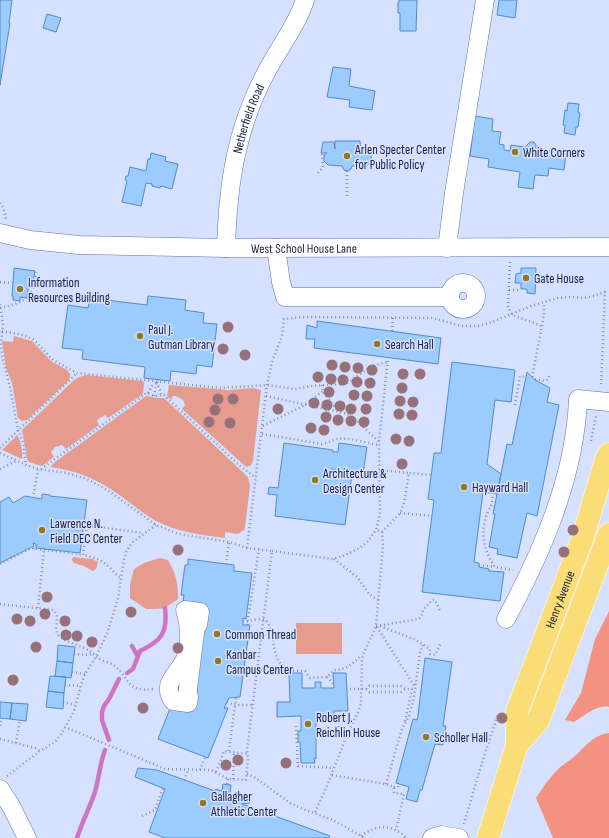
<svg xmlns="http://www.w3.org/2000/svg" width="609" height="838" viewBox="0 0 609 838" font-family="'Sofia Sans Condensed',sans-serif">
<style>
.green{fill:#e59c8e}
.forest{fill:#f39281}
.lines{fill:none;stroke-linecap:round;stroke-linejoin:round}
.stream{stroke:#ce74c4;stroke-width:4.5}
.building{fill:#9ccbfe;stroke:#528bc8}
.minor-casing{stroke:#5e71b6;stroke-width:19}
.major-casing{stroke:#fff;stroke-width:23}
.path{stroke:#868fac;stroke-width:2.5;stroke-dasharray:1 3;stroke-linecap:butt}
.minor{stroke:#fff;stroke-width:18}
.major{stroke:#fadd77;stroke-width:22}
.tree{fill:#96717a}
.poi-dot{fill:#92771e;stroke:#d6e0ff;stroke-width:1.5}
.labels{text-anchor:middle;stroke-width:3;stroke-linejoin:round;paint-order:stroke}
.street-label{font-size:13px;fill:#19213d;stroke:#d6e0ff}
.poi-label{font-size:13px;fill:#19213d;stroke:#d6e0ff;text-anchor:start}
</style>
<rect width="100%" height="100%" fill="#d6e0ff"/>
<path class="green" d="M14,336L32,341L51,361L67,370L70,374V378L67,382L27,420L22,421L18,418L12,383L6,368L2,341L13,342Z
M86,375L143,381L144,383L143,394L108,418L105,415L97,420L99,425L66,449L62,445L55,447L51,452L54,457L42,466L29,462L27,459L22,430L74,380L79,377Z
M169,385L228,390L253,388L261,390L253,461L251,465L247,467L245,466L182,409L185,405L183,400L176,396H173L171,400L167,396Z
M146,396L157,398H164L248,477L250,486L245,527L244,530L238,534L225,532V538C201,535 178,532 156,521C142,513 131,503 118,494C97,479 76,470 50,467L55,462Z
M17,435C21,441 23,453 22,459L2,450Z
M73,557L92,559L98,562L96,569L93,571L84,566L74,563L72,560Z
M160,558L168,560C176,574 178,582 178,599L165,608L157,609H146L130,598V584L134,569L144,563Z
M296,623H342V654H296Z"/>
<path class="forest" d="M609,611V707C597,704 584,716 574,722L565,720L581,693L595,639Z
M609,733V838H553L536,798C543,787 550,777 559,768C564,764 569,761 574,757C585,747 593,735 609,733Z"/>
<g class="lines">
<path class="stream" d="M132,646L137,655
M127,673L133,669L140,651C161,641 168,633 165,608
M109,740L102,720V712L104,706L109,699L119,679
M77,838C82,822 90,807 95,792C99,778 100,763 105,750"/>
</g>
<path class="building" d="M0,0H12L9,23H10L0,85Z
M399,0H417L416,31H400V13H398V3H399Z
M499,0H517L515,18L497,15Z
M47,14L61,18L56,32L43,28Z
M333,67L351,69L349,86L375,91L372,110L349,107L350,100L327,97Z
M568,103L579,104L578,112L580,113L578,127H576L575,135L564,133L565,125H563L565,110L567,111Z
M475,116L493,119L492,131L501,132L499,144L504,145V150L510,151L511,145L525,147L530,142H534L536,145V149L566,153L564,170L549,168L548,176L535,175L533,189L518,187L520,172L488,167L489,159L470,156Z
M335,141H360L361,153H367L371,156L372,162L367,165L352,166L351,169L348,171L344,170L342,166L328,165L324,161V155L327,153H321L323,142H334L335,149Z
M151,153L166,157L165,161L178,164L172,189L161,186L160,188L152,186V184L146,183L141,206L122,202L127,181L125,180L126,176H128L130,167L146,171L148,159H150Z
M14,268L35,271L33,282H29L27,298L20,297V301L13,300V296H12Z
M521,268H536L535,294L527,293V289H521V283H515L516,274L521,273Z
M148,296L186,300L185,310L204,313L203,323L217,324L212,367L197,365L196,374L171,371L170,381L144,378L145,367L82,359L83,350L62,348L68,305L88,308L90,298L147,305Z
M317,321L441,338L438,364L314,348L315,339H306L307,325L317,328Z
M452,362L515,370L511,402L495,400L487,464L501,474L497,494L483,492L474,562L479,563V567L489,569V571L504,572L500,601L422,592L434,500L428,499L434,454V453H441Z
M527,372L535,380L550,388L547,402L559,405L537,516L527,513L517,558L497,554L498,549L489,547L495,514H493L507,444L512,445Z
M284,443L333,450V452H338L339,443L367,447L363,474L331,469V471L352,474L345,525L275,516L277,495L268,494L269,487L278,488Z
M42,494L50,495V496L87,500L80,553L36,548V544L33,543L34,546L0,563V502L9,497L13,503L25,496L42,499Z
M188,559L234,565V571L252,573L246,619L243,618V625H250L240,697L229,698L224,708H228L208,758L158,739L173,701L187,697L182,610L184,595H181L185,565H188Z
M58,645L75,647L73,663L57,661Z
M425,658L452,662L443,726H446L443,745L435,744L422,790H420L417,802L406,799L409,787L396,783L413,719L417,720L418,715Z
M57,661L73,663L71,678L55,676Z
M289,673H302V688H315V682H321V688H334L333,673H346L348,711H334V718H316V759L314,758L315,763H301L300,742H298V731H301V716L277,717V702H290Z
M50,676L66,677L64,693L48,691Z
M48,691L64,693L63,709L46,707Z
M0,702L12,703L10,719L0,718Z
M12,703L28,704L26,721L10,719Z
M138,768L157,770L215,791L216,789L222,791L223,784L231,785L230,795L251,800L250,803L242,804L330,836L329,838H165L149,832L165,789L135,777Z"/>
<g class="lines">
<defs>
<g id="minor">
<path id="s1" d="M0,233L30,240L79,245L226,248L609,247"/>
<path id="s2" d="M226,248C228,183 236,127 268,69C280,46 297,25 305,0"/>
<path d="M276,248L281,282L285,297H450"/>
<path d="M447,248L454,193L485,0"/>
<circle cx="463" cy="296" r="13"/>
<path d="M185,610L200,612L198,625H196L187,697H189L188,703L173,701C160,682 180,674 186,657C191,641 190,626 185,610Z"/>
<path d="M506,619C542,552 575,477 578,399L609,402"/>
<path d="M0,789L11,806L27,838"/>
<path d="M432,838L441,835L459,838"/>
</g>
<g id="major">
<path d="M517,745L538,721L609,534"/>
<path id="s3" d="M488,838L517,745V711L583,537L606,459L609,454"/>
</g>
</defs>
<use href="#minor" class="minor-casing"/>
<use href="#major" class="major-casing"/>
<path class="path" d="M347,171V196
M318,173L323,167L322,153
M0,203L3,207L6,219
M510,262L508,306L512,315L542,326
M0,282L13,283
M509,290H520
M0,304L3,325L1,341L2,355L10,387L18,430L23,443L26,465
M0,308C25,302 33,299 36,272
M2,331L22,335L33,339L53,360L77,373L221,388L267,385L295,389L311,386L343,384L349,382L372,366L387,362
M392,331L393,317
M532,377L544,315V303
M535,379L546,381L550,375
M157,382L162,396
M322,385L323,391L338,411
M148,393L152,386L157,382
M154,396L157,380
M266,396L348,414L356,420L379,442
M515,405L520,376L526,377
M263,426L303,406L323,391
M262,434L322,444C328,443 332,440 337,439C350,437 366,443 379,445
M591,441L596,416
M0,448L77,373
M0,453L26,465L38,469L67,473L87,479L109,491L156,525L179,534L229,542L247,548L272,551L247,750L248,758L246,780L228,779L211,770L165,769L65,727
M0,469L16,461
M41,469L141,397L146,393L154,396L164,395L239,465L256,478
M379,470L409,473
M350,487L379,491
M493,493C493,497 492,502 491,506C489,510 486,515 485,520C481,537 485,553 495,567L513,570
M33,498L38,469
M400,513L432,516
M84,525L143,533
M87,526L83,555C94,557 104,561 112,570C115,573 117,576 122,578
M382,532L400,513L404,503L409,473L431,475
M247,548L267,385L272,362L282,336L284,319L303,317L433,318L461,326H478L492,322L531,306L558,298L570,297L583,298L594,296L605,292L601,386
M34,549L35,546H36
M272,551L333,559L343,556L360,548L368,541L376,530L380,514L379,442L388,358
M334,559L357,577L369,594L378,600
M0,564L31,548L83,555
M226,564L229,542
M479,565L495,567
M0,604L53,610C62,617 52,628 59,636C65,642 82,646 90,651C93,654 96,657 100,659C105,662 112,663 116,667C132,682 127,692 153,689
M38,608L44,550
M243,622C249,621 259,618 265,620C272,623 273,647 276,655C278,661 282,666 286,670
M247,625L259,549
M376,626L419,619L421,617L423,610L432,600H435L440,611
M380,626L416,640L430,649V654L435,655L441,643
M377,627L415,687
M74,654L86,655L92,654
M257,670L305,671L310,678L327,677L334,670C347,670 353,663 362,655
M72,672L85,674
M327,677L334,684
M65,685L80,686
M346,689H366L369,692H401L405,689
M366,689L369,686H401L405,689H415
M63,702L75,705
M227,702L234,705H252
M339,710C339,722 335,731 347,735
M405,721L412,689
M0,726L1,719
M296,726L298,766L334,768
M0,739L35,748L40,751
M16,743L20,720
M229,751L236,697
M200,770L205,757
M216,772L224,751L248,754
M247,774L254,777L290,803L303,809L333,820L365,838
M332,775L386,784L394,787V793L404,794L396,830
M7,776L40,751L55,742L62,733L74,711L81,685L85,674L96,657L108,631L118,598L124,559L127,550L133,542L156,525
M233,779L234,752
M184,780L188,770
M227,784L228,779
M386,784L402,729L409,716L414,697L420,652L423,645
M394,787H398L399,784
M315,812L327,786L347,735L359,710L361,704L362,659C365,647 372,638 376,626L383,545L382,532L376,530
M142,816L155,810L163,788
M464,824L480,769L498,714
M361,836C377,824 393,824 406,838"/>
<use href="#minor" class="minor"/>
<use href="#major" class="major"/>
</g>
<g class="tree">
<circle cx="228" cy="327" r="5.5"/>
<circle cx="223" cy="349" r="5.5"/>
<circle cx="245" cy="355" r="5.5"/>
<circle cx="332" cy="365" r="5.5"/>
<circle cx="345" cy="367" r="5.5"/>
<circle cx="358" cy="368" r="5.5"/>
<circle cx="372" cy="370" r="5.5"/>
<circle cx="403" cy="374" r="5.5"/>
<circle cx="420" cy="374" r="5.5"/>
<circle cx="318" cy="377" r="5.5"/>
<circle cx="331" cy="379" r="5.5"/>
<circle cx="343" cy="380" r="5.5"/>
<circle cx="357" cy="382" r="5.5"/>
<circle cx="370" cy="383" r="5.5"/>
<circle cx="402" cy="388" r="5.5"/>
<circle cx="329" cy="392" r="5.5"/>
<circle cx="354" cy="395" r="5.5"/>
<circle cx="367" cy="396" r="5.5"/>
<circle cx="218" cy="399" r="5.5"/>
<circle cx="233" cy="399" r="5.5"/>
<circle cx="400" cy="401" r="5.5"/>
<circle cx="413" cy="402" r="5.5"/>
<circle cx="314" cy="403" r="5.5"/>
<circle cx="327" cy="405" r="5.5"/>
<circle cx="340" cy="406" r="5.5"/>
<circle cx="278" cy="409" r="5.5"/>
<circle cx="351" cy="409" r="5.5"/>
<circle cx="366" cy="409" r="5.5"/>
<circle cx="215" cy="410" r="5.5"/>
<circle cx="399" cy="414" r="5.5"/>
<circle cx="412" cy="415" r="5.5"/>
<circle cx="326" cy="417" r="5.5"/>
<circle cx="338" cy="420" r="5.5"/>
<circle cx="351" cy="421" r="5.5"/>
<circle cx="209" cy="422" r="5.5"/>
<circle cx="364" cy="422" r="5.5"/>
<circle cx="230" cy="423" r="5.5"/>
<circle cx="311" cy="428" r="5.5"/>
<circle cx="324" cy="430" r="5.5"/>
<circle cx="396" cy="439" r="5.5"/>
<circle cx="409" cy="441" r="5.5"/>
<circle cx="402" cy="464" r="5.5"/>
<circle cx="573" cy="530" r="5.5"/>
<circle cx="178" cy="550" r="5.5"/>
<circle cx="564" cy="552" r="5.5"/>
<circle cx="47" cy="597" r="5.5"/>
<circle cx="131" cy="612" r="5.5"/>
<circle cx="45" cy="614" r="5.5"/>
<circle cx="17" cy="619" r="5.5"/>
<circle cx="30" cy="621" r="5.5"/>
<circle cx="65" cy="621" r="5.5"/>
<circle cx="66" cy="635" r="5.5"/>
<circle cx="77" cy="636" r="5.5"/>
<circle cx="92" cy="642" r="5.5"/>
<circle cx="36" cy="647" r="5.5"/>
<circle cx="178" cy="648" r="5.5"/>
<circle cx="13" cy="680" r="5.5"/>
<circle cx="143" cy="708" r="5.5"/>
<circle cx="502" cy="718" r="5.5"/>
<circle cx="238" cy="760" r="5.5"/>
<circle cx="286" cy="763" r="5.5"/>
<circle cx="226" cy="765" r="5.5"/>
</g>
<g class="poi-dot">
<circle cx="515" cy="152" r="4"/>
<circle cx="347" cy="156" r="4"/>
<circle cx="526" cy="278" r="4"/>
<circle cx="20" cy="289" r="4"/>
<circle cx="140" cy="336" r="4"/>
<circle cx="377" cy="344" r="4"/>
<circle cx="315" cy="480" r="4"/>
<circle cx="464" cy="487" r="4"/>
<circle cx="42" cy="530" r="4"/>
<circle cx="217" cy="634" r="4"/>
<circle cx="218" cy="661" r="4"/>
<circle cx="308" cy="724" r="4"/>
<circle cx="426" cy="737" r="4"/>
<circle cx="203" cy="803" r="4"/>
</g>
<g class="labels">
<g class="street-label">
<text dy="5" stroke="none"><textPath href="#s2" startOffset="132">Netherfield Road</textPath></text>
<text dy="5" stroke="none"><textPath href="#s1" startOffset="305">West School House Lane</textPath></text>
<text dy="5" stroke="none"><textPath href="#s3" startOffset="251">Henry Avenue</textPath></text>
</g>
<g class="poi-label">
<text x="355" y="154">Arlen Specter Center<tspan x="355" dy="15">for Public Policy</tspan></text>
<text x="523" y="157">White Corners</text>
<text x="534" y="283">Gate House</text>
<text x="28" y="287">Information<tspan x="28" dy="15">Resources Building</tspan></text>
<text x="148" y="334">Paul J.<tspan x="148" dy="15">Gutman Library</tspan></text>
<text x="385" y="349">Search Hall</text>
<text x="323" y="478">Architecture &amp;<tspan x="323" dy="15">Design Center</tspan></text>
<text x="472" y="492">Hayward Hall</text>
<text x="50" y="528">Lawrence N.<tspan x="50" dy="15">Field DEC Center</tspan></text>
<text x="225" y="639">Common Thread</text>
<text x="226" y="659">Kanbar<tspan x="226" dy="15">Campus Center</tspan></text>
<text x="316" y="722">Robert J.<tspan x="316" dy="15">Reichlin House</tspan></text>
<text x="434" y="742">Scholler Hall</text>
<text x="211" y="801">Gallagher<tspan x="211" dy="15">Athletic Center</tspan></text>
</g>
</g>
</svg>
